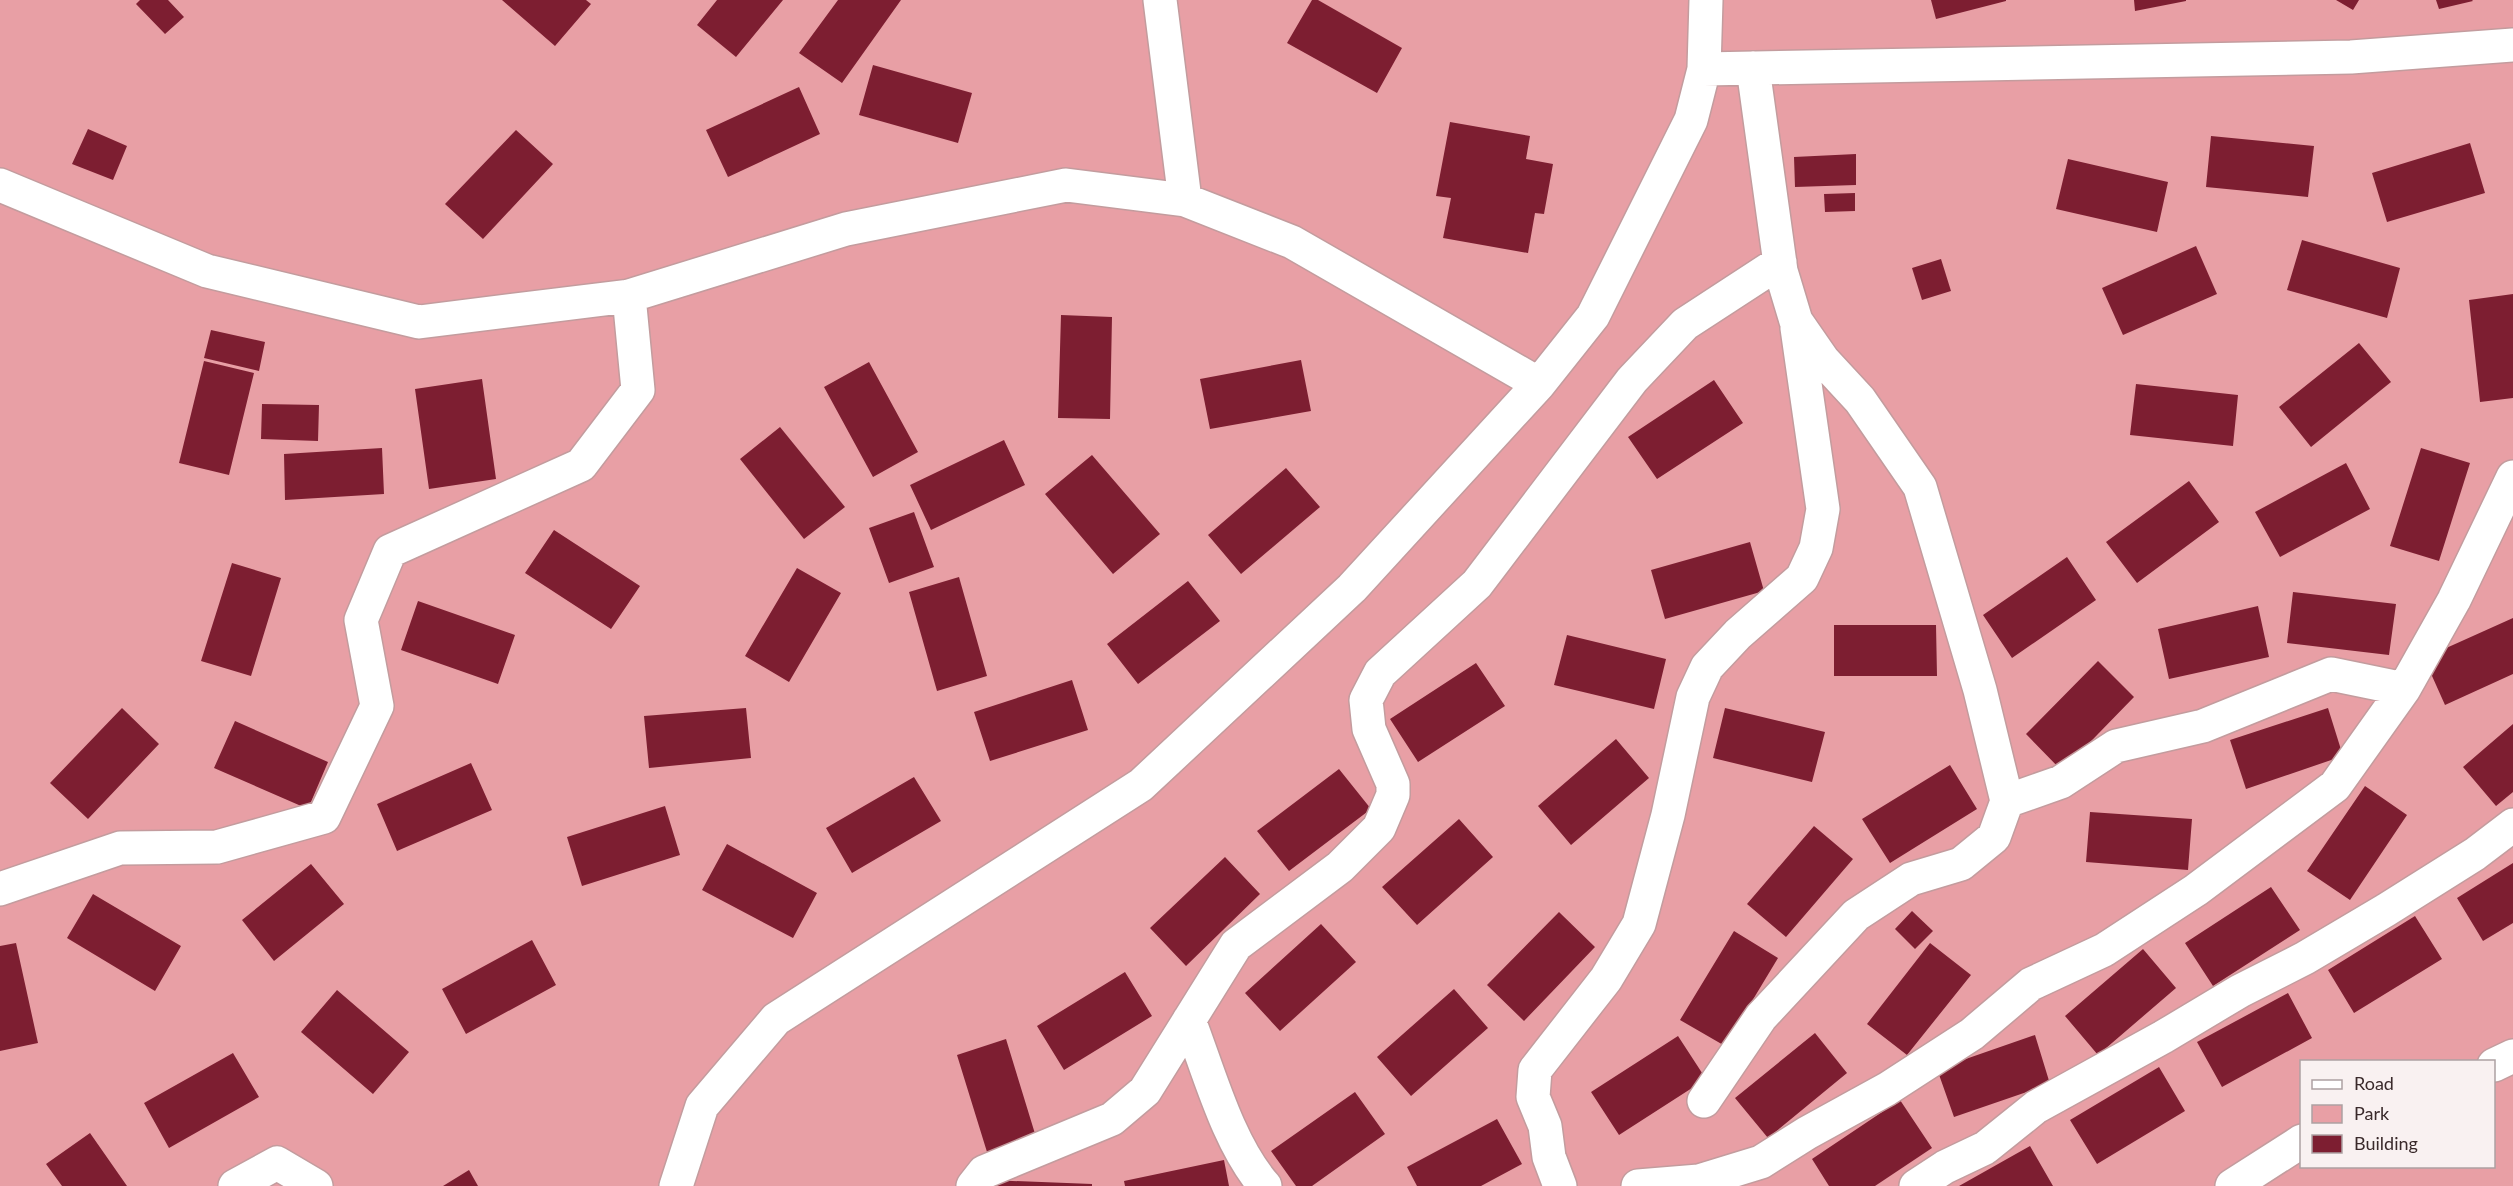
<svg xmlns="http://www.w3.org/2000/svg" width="2513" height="1186" viewBox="0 0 2513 1186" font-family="Lato,sans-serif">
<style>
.green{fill:#e89fa5;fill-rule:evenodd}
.building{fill:#7d1e31}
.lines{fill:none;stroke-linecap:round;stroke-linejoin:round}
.street-casing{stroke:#c39c9e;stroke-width:36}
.street{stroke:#fff;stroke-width:33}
</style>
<rect width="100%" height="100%" fill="#fedcde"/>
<path class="green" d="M0,0H2513V1186H0ZM2302,1062H2494V1166H2302Z"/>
<path class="building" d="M140,0H168L184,17L165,34L136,4Z
M502,0H586L591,4L555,46Z
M717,0H783L736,57L697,25Z
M838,0H901L842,83L799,53Z
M1312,0H1318L1402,48L1377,93L1287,43Z
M1931,0H2006V1L1936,19Z
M2134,0H2186V1L2135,11Z
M2336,0H2359L2353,10Z
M2436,0H2472L2473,1L2439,9Z
M873,65L972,93L958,143L859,115Z
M799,87L820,134L728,177L706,130Z
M1450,122L1530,136L1526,159L1553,164L1544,214L1535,213L1528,253L1443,238L1451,198L1436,196Z
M88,129L127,146L113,180L72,164Z
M516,130L553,164L483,239L445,204Z
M2211,136L2314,146L2308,197L2206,187Z
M2470,143L2485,193L2387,222L2372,173Z
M1856,154V185L1795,187L1794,157Z
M2068,159L2168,182L2157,232L2056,209Z
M1855,193V211L1825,212L1824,194Z
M2302,240L2400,268L2387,318L2287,290Z
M2196,246L2217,294L2123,335L2102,288Z
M1941,259L1951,291L1922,300L1912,268Z
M2513,294V398L2480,402L2469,300Z
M1061,315L1112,317L1110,419L1058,418Z
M211,330L265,342L259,371L204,358Z
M2359,343L2391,382L2311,447L2279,407Z
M1301,360L1311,411L1210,429L1200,379Z
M204,361L254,373L229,475L179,463Z
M869,362L918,452L873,477L824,387Z
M482,379L496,479L429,489L415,389Z
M1714,380L1743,423L1657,479L1628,437Z
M2136,384L2238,395L2233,446L2130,435Z
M262,404L319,405L318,441L261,439Z
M780,427L845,507L804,539L740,459Z
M1004,440L1025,485L931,530L910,485Z
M382,448L384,494L285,500L284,454Z
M2421,448L2470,463L2439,561L2390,546Z
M1092,455L1160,534L1113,574L1045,494Z
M2346,463L2370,509L2280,557L2255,512Z
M1286,468L1320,507L1241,574L1208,535Z
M2189,481L2219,522L2137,583L2106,542Z
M914,512L934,567L889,583L869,528Z
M554,530L640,586L611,629L525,573Z
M1750,542L1764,591L1665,619L1651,570Z
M2067,557L2096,600L2012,658L1983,615Z
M232,563L281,578L251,676L201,661Z
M797,568L841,593L789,682L745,656Z
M959,577L987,676L937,691L909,592Z
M1188,581L1220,621L1138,684L1107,644Z
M2293,592L2396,604L2389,655L2287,643Z
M418,601L515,635L498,684L401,650Z
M2258,606L2269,657L2169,679L2158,629Z
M2513,618V674L2445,705L2424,658Z
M1834,625H1936L1937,676H1834Z
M1567,635L1666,659L1654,709L1554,685Z
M2098,661L2134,697L2062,771L2026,734Z
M1476,663L1505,706L1418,762L1390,719Z
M1072,680L1088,730L990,761L974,712Z
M122,708L159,744L88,819L50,783Z
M746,708L751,758L649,768L644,716Z
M1725,708L1825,732L1812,782L1713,758Z
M2328,708L2343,756L2246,789L2230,740Z
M235,721L328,762L308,809L214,768Z
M2513,724V792L2496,806L2463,767Z
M1616,739L1649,778L1571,845L1538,806Z
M471,763L492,810L397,851L377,804Z
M1950,765L1977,809L1890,863L1862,819Z
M1339,769L1371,809L1289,871L1257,831Z
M914,777L941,821L852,873L826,828Z
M2365,786L2407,815L2350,900L2307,871Z
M665,806L680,855L582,886L567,837Z
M2090,812L2192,819L2188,870L2086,862Z
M1459,819L1493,857L1417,925L1382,887Z
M1814,826L1853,859L1786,937L1747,904Z
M727,844L817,893L793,938L702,890Z
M1225,857L1260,894L1186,966L1150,928Z
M2513,863V923L2483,941L2457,898Z
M311,864L344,904L274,961L242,920Z
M2271,887L2300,930L2213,986L2185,943Z
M93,894L181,946L155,991L67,938Z
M1912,911L1933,931L1915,949L1895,929Z
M1559,912L1595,947L1524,1021L1487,985Z
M2415,916L2442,959L2354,1013L2328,970Z
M1321,924L1356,962L1280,1031L1245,993Z
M1734,931L1778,958L1725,1046L1680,1020Z
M532,940L556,985L466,1034L442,989Z
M16,943L38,1043L0,1051V946Z
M1930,943L1971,975L1907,1055L1867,1024Z
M2143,949L2176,988L2098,1055L2065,1016Z
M1125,972L1152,1016L1064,1070L1037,1026Z
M1454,989L1488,1028L1411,1096L1377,1057Z
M337,990L409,1052L373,1094L301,1032Z
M2288,993L2312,1038L2222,1087L2197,1042Z
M1815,1033L1847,1073L1768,1138L1735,1098Z
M2035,1035L2050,1084L1954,1117L1937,1069Z
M1678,1036L1706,1079L1619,1135L1591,1092Z
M1006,1039L1036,1137L987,1152L957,1055Z
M233,1053L259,1097L169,1148L144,1103Z
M2159,1067L2185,1111L2097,1164L2070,1120Z
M1355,1092L1385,1134L1312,1186H1296L1271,1151Z
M1900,1100L1932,1148L1875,1186H1829L1812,1159Z
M1497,1119L1522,1164L1481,1186H1417L1407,1167Z
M90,1133L127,1186H62L46,1164Z
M2030,1146L2053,1186H1959Z
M1224,1160L1229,1186H1125L1124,1181Z
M469,1170L478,1186H443Z
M989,1180L1092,1184V1186H989Z"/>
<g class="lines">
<defs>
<path id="street" d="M1160,0L1185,200
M1704,69L2351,57L2513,45
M0,185L207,271L419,322L629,296L846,229L1066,185L1185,200L1292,242L1539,384
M2007,801L2061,782L2116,746L2203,726L2331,674L2404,689
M0,889L120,848L217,847L324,817L377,706L361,620L390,551L581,465L638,390L629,296
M1189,1020C1209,1072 1228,1144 1265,1186
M2494,1065L2513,1056
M1704,1101L1761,1017L1856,915L1911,879L1961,864L1994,837L2007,801L1980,690L1920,487L1860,400L1823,360L1796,321L1781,271L1753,68
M235,1186L277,1163L316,1186
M676,1186L702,1106L776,1019L1141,785L1352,588L1539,384L1593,316L1691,120L1704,69L1706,0
M973,1186L984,1172L1112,1119L1145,1091L1236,945L1340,867L1379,828L1393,795V784L1369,729L1366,700L1380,673L1477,584L1632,380L1685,324L1780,262
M1560,1186L1549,1157L1545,1126L1533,1097L1535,1070L1606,979L1639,924L1668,815L1693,697L1707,667L1738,634L1802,578L1816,548L1823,509L1797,328
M1638,1186L1699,1181L1761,1162L1807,1133L1887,1089L1972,1034L2031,984L2104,950L2196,890L2335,786L2404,689L2454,600L2513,477
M1916,1186L1945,1167L1985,1148L2036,1107L2163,1037L2240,991L2305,958L2386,910L2475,854L2513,825
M2232,1186L2302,1141"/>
</defs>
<use href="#street" class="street-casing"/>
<use href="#street" class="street"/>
</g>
<rect x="2300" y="1060" width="195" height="108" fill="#f9f1f1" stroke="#ada1a2" stroke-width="1.5"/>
<rect x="2312" y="1080" width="30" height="9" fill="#ffffff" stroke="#ada1a2" stroke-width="1.5"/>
<text x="2354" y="1090" font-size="18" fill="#3a2a2b">Road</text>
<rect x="2312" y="1105" width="30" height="18" fill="#e89fa5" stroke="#ada1a2" stroke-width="1.5"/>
<text x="2354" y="1120" font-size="18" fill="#3a2a2b">Park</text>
<rect x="2312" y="1135" width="30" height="18" fill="#7d1e31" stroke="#ada1a2" stroke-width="1.5"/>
<text x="2354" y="1150" font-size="18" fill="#3a2a2b">Building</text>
</svg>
